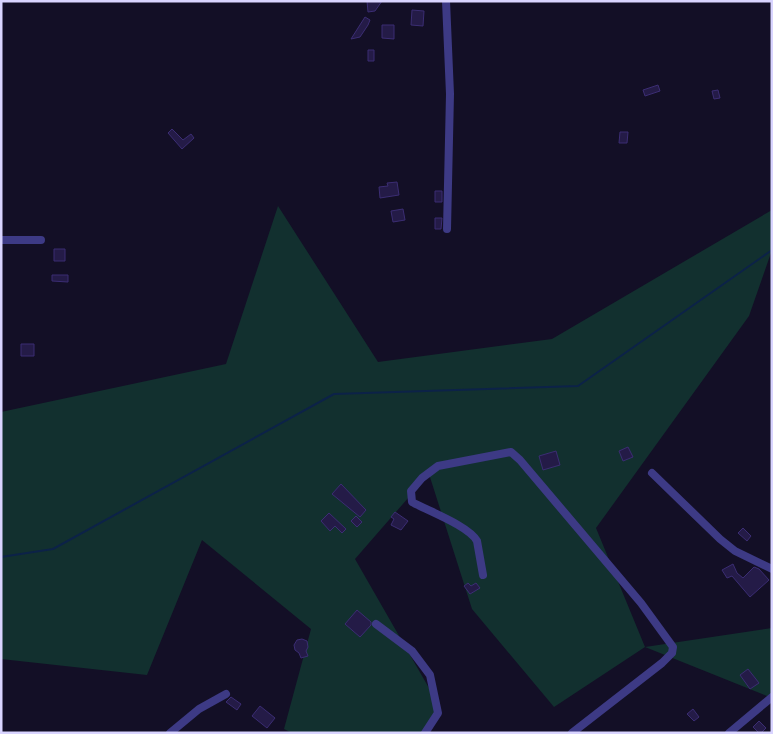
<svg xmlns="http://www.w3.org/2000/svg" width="773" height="734" viewBox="0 0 773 734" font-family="Signika,sans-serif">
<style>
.green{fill:#12302f}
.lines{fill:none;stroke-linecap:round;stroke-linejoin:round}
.stream{stroke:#0c2248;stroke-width:2}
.building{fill:#241b47;stroke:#3b2d73}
.minor{stroke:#3d3a85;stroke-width:8}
</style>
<rect width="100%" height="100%" fill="#130f26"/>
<path class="green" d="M278,206L378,362L552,339L772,210V250L749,316L596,528L645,647L772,628V698L645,647L554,707L472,609L429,474L355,559L441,709L426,733H292L284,729L311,629L202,540L147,675L1,659V412L226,364Z"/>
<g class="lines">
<path class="stream" d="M1,557L53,549L334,394L578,386L772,250"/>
</g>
<path class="building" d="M367,1H382L375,11L368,12Z
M412,10L424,11L423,26L411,25Z
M365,17L370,20L368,25L360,37L351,39Z
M382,25H394V39L382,38Z
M368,50H374V61H368Z
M658,85L660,91L645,96L643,90Z
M718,90L720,98L714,99L712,91Z
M172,129L183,140L191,134L194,138L182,149L168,133Z
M620,132H628L627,143H619Z
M397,182L399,195L380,198L379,187L388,186L387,183Z
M435,191H442V202H435Z
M403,209L405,220L393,222L391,211Z
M435,218H442L441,229H435Z
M54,249H65V261H54Z
M52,275H68V282L52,281Z
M21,344H34V356H21Z
M628,447L633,457L623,461L619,451Z
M556,451L560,465L543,470L539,456Z
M341,484L366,510L360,517L332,494Z
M395,512L408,521L401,530L391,525L394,519L391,517Z
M329,513L346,529L342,533L335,526L330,531L321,521Z
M356,516L362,522L357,527L351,521Z
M743,528L751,536L747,541L738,533Z
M733,564L737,573L743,578L754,567L759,569L769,580L750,597L732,576L727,578L722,570Z
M468,583L471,586L476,583L480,588L470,594L464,586Z
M357,610L371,622V625L360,637L345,624Z
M302,639L307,641L308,647L306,651L308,656L301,658L299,653L295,650L294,645L297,640Z
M748,669L759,683L750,689L740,675Z
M231,697L241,704L237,710L226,702Z
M260,706L275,718L267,728L252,716Z
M693,709L699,717L694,721L687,714Z
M759,721L766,728L761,733H759L753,727Z"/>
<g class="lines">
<path class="minor" d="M446,1L450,94L447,229
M1,240H41
M652,473L720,539L735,551L772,569
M483,575L477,541C469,526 428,511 412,502L411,491L422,478L438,466L511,452L520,460L641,603L673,647L672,653L662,663L572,733
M376,624L412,651L430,675L438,713L425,733
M170,733L199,709L226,694
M729,733L772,697"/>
</g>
<rect width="773" height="734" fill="none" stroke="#d9d4ff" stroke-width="5"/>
</svg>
